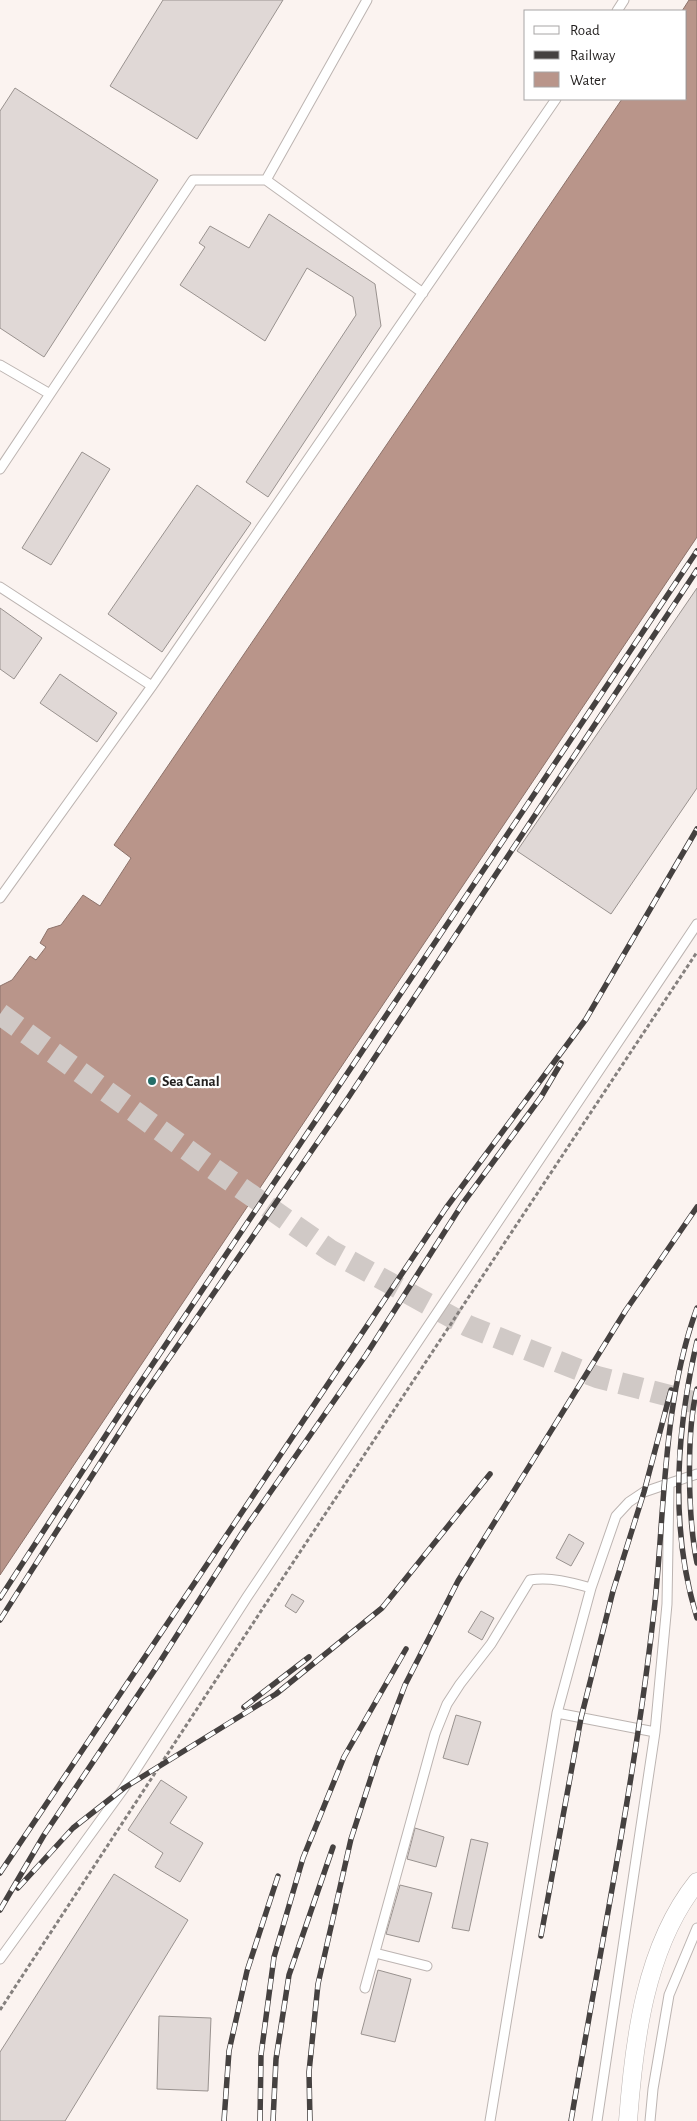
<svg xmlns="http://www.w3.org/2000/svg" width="697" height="2121" viewBox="0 0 697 2121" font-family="'Alegreya Sans',sans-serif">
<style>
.water{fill:#b9958a;stroke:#8c726a}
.building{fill:#e0d8d6;stroke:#99928f}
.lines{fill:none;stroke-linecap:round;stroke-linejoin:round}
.tertiary-tunnel{stroke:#d0c9c6;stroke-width:22;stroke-dasharray:22 11;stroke-linecap:butt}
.service-casing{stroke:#bcb4b1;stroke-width:11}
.minor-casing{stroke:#bcb4b1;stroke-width:19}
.path{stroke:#85807e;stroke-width:3;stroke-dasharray:4 2.5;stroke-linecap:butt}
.service{stroke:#fff;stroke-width:9}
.minor{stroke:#fff;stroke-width:18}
.rail-casing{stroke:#454140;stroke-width:5.5}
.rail{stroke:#fff;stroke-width:4;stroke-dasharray:11;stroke-linecap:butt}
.poi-dot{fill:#246e69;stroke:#fff;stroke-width:2}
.labels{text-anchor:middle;stroke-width:4.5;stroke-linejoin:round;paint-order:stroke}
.poi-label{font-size:15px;font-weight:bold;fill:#221f1e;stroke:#fff;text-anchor:start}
</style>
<rect width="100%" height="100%" fill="#fbf3f0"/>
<path class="water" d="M689,0H697V537L0,1575V986L12,980L30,956L36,960L46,947L40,943L48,929L61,925L83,895L100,906L131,858L114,845L622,99H686V11H682Z"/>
<path class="building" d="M163,0H283L197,139L110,86Z
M15,88L158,180L44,357L0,328V111Z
M269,214L375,284L381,326L268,497L246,482L356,315L353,297L307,268L265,341L180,285L205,247L199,243L210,226L249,248Z
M82,452L110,469L51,565L22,548Z
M197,485L251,523L162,652L108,614Z
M697,588V788L611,914L517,851Z
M0,608L42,638L14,679L0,669Z
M60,674L117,713L97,742L40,703Z
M569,1534L584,1543L571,1566L556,1558Z
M292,1594L304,1601L296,1613L285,1606Z
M481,1611L494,1618L482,1640L468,1632Z
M456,1715L481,1722L468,1765L443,1758Z
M161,1780L187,1797L170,1823L203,1843L180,1882L155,1867L163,1853L128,1830Z
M415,1828L444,1837L436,1867L407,1859Z
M471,1839L488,1843L469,1931L452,1928Z
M114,1874L188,1920L65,2121H0V2052Z
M400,1885L432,1893L419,1942L386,1934Z
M378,1970L411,1979L395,2042L361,2034Z
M159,2016L211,2018L208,2091L157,2089Z"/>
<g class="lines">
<path class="tertiary-tunnel" d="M0,1014L208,1165L331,1251L468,1326L597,1377L697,1403"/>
<defs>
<path id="service" d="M617,11L624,0
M266,180L367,0
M0,365L50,394L0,469
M50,394L193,180H266L423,293
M0,587L152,686
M0,898L152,686L556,99
M557,1713L655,1732
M375,1953L427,1966
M0,1959L124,1788L247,1597L697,924
M365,1988L435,1734L447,1704L460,1684L491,1644L530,1580C551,1577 570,1582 591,1588
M490,2121L557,1713L591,1588L616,1516L629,1502L644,1492L697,1474
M597,2121L655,1732L667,1604L669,1484
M650,2121L653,2089L669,1995L697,1928"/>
<path id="minor" d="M628,2121C634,2041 645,1947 697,1882"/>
</defs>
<use href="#service" class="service-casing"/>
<use href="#minor" class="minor-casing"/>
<path class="path" d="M0,2010L263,1608L697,952"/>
<use href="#service" class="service"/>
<use href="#minor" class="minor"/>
<defs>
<path id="rail" d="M697,1341C676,1432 669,1527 697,1618
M697,1389C686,1432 688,1519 697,1563
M0,1598L130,1398L697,551
M0,1620L141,1399L348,1098L697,570
M244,1707L309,1657
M0,1873L446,1208L586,1019L697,829
M18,1888L73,1828L124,1788L276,1694L382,1608L490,1474
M0,1910L44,1835L156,1668L242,1533L366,1355L463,1203L541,1097L561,1063
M541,1936L581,1718L613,1591L644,1492L671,1390
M224,2121L229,2051L247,1971L278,1876
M260,2121L261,2055L274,1957L303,1858L344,1757L406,1649
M273,2121L276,2059L289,1975L333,1847
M310,2121L309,2072L318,1984L351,1839L377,1759L405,1685L458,1581L626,1310L697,1207
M571,2121C600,1949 636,1776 655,1602C665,1505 663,1401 697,1308"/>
</defs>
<use href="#rail" class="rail-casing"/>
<use href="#rail" class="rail"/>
</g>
<circle class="poi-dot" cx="152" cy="1081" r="5"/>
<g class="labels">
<g class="poi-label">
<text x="162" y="1086">Sea Canal</text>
</g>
</g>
<rect x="524" y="10" width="162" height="90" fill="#ffffff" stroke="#a7a5a5"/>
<rect x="534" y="26" width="25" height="8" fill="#ffffff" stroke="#a7a5a5"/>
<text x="570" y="35" font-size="15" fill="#221f1e">Road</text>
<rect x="534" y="51" width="25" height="8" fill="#454140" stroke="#a7a5a5"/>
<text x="570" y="60" font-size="15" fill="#221f1e">Railway</text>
<rect x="534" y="72" width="25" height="15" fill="#b9958a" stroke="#a7a5a5"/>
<text x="570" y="85" font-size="15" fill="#221f1e">Water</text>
</svg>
